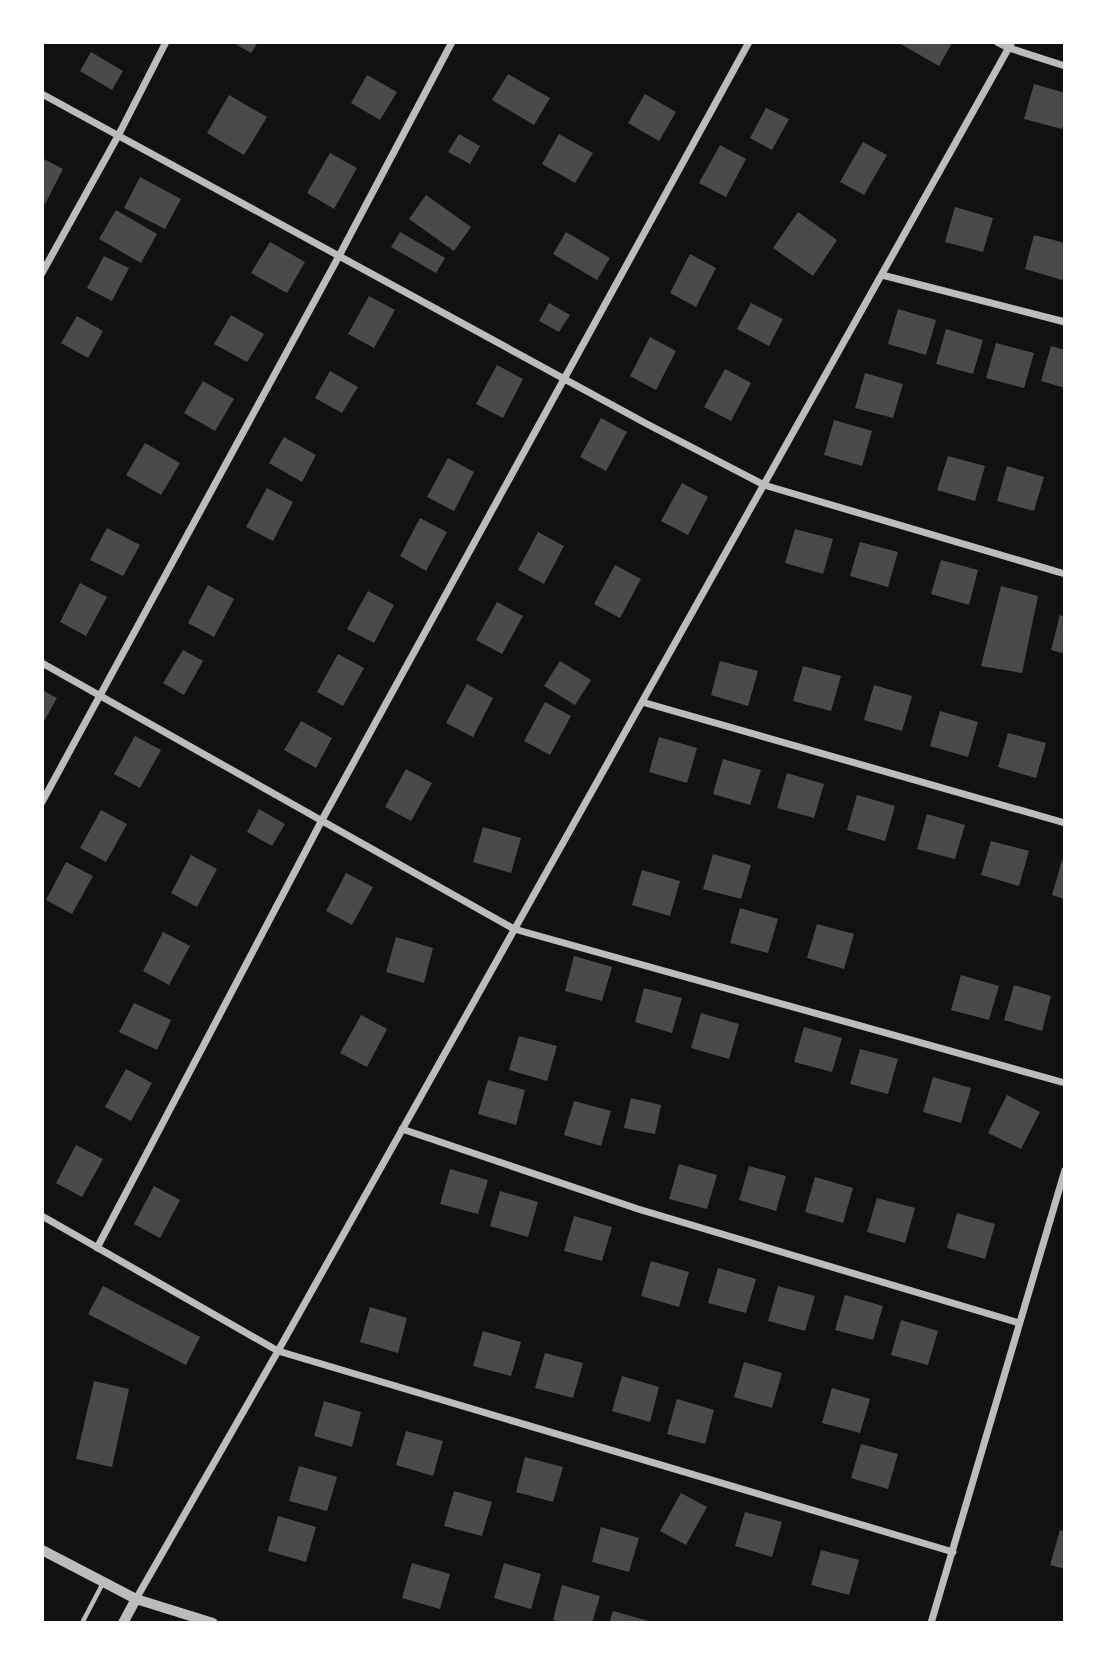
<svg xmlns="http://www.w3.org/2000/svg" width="1107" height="1665" viewBox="0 0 1107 1665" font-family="Montserrat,sans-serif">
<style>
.building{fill:#4a4a4a}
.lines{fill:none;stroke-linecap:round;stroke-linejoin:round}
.service{stroke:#bcbcbc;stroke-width:4.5}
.minor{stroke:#bcbcbc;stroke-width:7}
.tertiary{stroke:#bcbcbc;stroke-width:10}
</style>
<rect width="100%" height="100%" fill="#111"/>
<path class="building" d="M232,42H258L251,53Z
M897,42H950L952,43L939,66Z
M91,52L123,71L112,90L80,71Z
M508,74L550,98L534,125L492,100Z
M367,75L397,92L380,120L351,103Z
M1034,84L1065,93V118L1062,129L1024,119Z
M645,94L676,112L659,141L628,123Z
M229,95L267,117L244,155L207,133Z
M766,108L789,119L772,150L750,138Z
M459,134L480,146L470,164L448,152Z
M559,134L593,153L575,183L542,164Z
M863,142L887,155L864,195L840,182Z
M720,145L746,159L726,197L699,183Z
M330,153L357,168L334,209L307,193Z
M42,158L63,169L45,204L42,203Z
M140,177L181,199L165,229L124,208Z
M426,195L471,227L454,251L409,219Z
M955,207L993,218L983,252L945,242Z
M116,210L157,234L141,263L99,239Z
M798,212L837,240L813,276L773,248Z
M400,232L445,258L436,273L391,247Z
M566,232L610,258L597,280L553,254Z
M1034,235L1065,243V270L1062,280L1025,269Z
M270,242L305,262L287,293L251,273Z
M690,254L716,268L696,307L670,293Z
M104,256L129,268L112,301L87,288Z
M369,296L395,310L374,348L348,334Z
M549,303L570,315L559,332L539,321Z
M751,303L783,319L769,346L737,329Z
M898,309L936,320L926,355L888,344Z
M231,315L264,334L247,362L214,344Z
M77,316L103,331L88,358L61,343Z
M946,329L983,340L973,374L936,364Z
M650,337L676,351L656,390L630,376Z
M996,343L1034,353L1024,388L986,378Z
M1051,346L1065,350V388L1041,381Z
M497,365L523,379L503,418L476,404Z
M725,369L751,383L731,421L704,407Z
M330,371L358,387L342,413L315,398Z
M865,373L903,384L893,418L855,408Z
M203,381L234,399L215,431L184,413Z
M601,418L627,432L606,471L580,457Z
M834,420L872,431L862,466L824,455Z
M284,437L316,455L302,482L269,463Z
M145,443L180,463L161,495L126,475Z
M948,456L985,466L975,501L937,490Z
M448,458L474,472L454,511L427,497Z
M1007,466L1044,477L1034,511L997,501Z
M682,483L708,497L688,535L661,521Z
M267,488L293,502L273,541L246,527Z
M420,518L447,532L426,571L400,556Z
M107,528L140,545L123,576L90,560Z
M795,529L833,539L823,574L785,563Z
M538,532L564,546L544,584L518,570Z
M860,542L898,552L888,587L850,576Z
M941,560L978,570L969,605L931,594Z
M615,565L641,579L620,618L594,604Z
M80,583L107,597L86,636L60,622Z
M208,585L234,599L214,637L188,623Z
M1001,586L1038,596L1022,673L981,666Z
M368,591L394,605L374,643L347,629Z
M497,602L523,616L502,654L476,640Z
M1060,615L1065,617V654L1051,650Z
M183,650L203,661L184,695L163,683Z
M338,654L364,668L343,706L317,692Z
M560,661L591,680L575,705L544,686Z
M720,661L758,671L748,706L711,695Z
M803,666L841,676L831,711L793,701Z
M467,684L493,698L473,737L446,723Z
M874,685L912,696L902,731L864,720Z
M42,690L57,698L42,725Z
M545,702L571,716L550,755L524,741Z
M940,711L978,722L968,757L930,746Z
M301,721L332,738L316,768L284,750Z
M1008,733L1046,743L1036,778L998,767Z
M135,736L161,750L140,788L114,774Z
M659,737L697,748L687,783L649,772Z
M723,759L761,770L750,805L713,794Z
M406,769L432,783L411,821L385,807Z
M787,773L824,784L814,818L777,808Z
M857,795L895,806L885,841L847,830Z
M259,809L285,824L272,846L247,832Z
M101,810L127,824L106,862L80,848Z
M927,814L965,825L955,859L917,849Z
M483,827L521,838L511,873L473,862Z
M991,841L1029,851L1019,886L981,875Z
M713,854L751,865L741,899L703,889Z
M191,855L217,869L197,907L171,893Z
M1062,860L1065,861V899L1052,895Z
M66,862L93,876L72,914L46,900Z
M642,870L680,881L670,916L632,905Z
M346,873L373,887L352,925L326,911Z
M740,908L778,919L768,953L730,943Z
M817,924L854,934L844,969L807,958Z
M163,932L190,946L169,985L143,971Z
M396,937L433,948L424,983L386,972Z
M574,956L612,967L602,1001L565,991Z
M961,975L999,986L989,1020L951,1010Z
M1014,985L1051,996L1042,1031L1004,1020Z
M644,988L682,998L672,1033L635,1022Z
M134,1003L171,1020L157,1050L119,1032Z
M701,1013L739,1024L729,1059L691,1048Z
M361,1015L387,1029L367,1067L340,1053Z
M804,1027L842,1038L832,1072L794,1062Z
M519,1036L557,1046L547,1081L509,1070Z
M860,1049L898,1059L888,1094L850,1084Z
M126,1069L152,1083L131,1121L105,1107Z
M933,1077L971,1088L961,1123L923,1112Z
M488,1080L525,1090L516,1125L478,1114Z
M1007,1095L1040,1112L1021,1149L988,1133Z
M631,1098L661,1105L655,1134L624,1128Z
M574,1101L611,1111L601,1146L564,1135Z
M76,1145L103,1159L82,1197L56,1183Z
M679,1164L717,1175L707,1209L669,1199Z
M749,1166L786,1176L776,1211L739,1200Z
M450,1169L488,1180L478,1214L440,1204Z
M815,1177L853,1188L843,1223L805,1212Z
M154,1186L180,1200L160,1238L134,1224Z
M500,1191L538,1202L528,1237L490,1226Z
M877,1198L915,1208L905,1243L867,1232Z
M957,1213L995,1224L985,1259L947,1248Z
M574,1216L612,1227L602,1261L564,1251Z
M651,1261L689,1272L679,1307L641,1296Z
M718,1268L756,1279L746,1313L708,1303Z
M103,1286L200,1337L186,1365L88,1314Z
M778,1286L815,1296L805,1331L768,1321Z
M845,1295L883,1306L873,1340L835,1330Z
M370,1307L407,1318L398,1353L360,1342Z
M901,1320L938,1331L928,1365L891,1355Z
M483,1331L521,1342L511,1376L473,1366Z
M545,1353L583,1363L573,1398L535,1388Z
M744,1362L782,1373L772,1408L734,1397Z
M622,1376L659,1387L650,1422L612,1411Z
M94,1381L129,1389L112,1467L76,1459Z
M832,1388L870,1399L860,1433L822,1423Z
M677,1399L714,1410L705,1444L667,1434Z
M324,1401L361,1412L352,1447L314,1436Z
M406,1431L443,1441L433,1476L396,1465Z
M861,1444L898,1454L888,1489L851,1478Z
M525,1457L563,1467L553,1502L516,1492Z
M299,1466L337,1477L327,1511L289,1501Z
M454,1491L492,1502L482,1536L444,1526Z
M681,1493L707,1507L686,1545L660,1531Z
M745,1512L782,1522L772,1557L735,1546Z
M278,1516L316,1527L306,1562L268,1551Z
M601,1527L639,1538L629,1572L592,1562Z
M1060,1530L1065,1532V1569L1050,1565Z
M821,1550L859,1560L849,1595L811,1585Z
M412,1563L450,1574L440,1609L402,1598Z
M504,1563L541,1574L531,1609L494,1598Z
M562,1585L600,1596L592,1623H564L553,1620Z
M613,1611L652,1622L651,1623H609Z"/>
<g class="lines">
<path class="service" d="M82,1623L103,1583"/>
<path class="minor" d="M997,42L1009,48L1065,66
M42,94L647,424L764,485L1065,574
M42,273L118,136L166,42
M882,275L1065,322
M42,663L514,929L1065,1083
M642,702L1065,823
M42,802L339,256L452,42
M402,1129L638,1209L1019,1323
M42,1216L278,1351L953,1552
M97,1248L322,820L749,42
M136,1599L278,1351L1012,42
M931,1623L1065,1170"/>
<path class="tertiary" d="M42,1550L136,1599L213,1623
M123,1623L136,1599"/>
</g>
<rect width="1107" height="1665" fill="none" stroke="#ffffff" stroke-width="88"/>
</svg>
